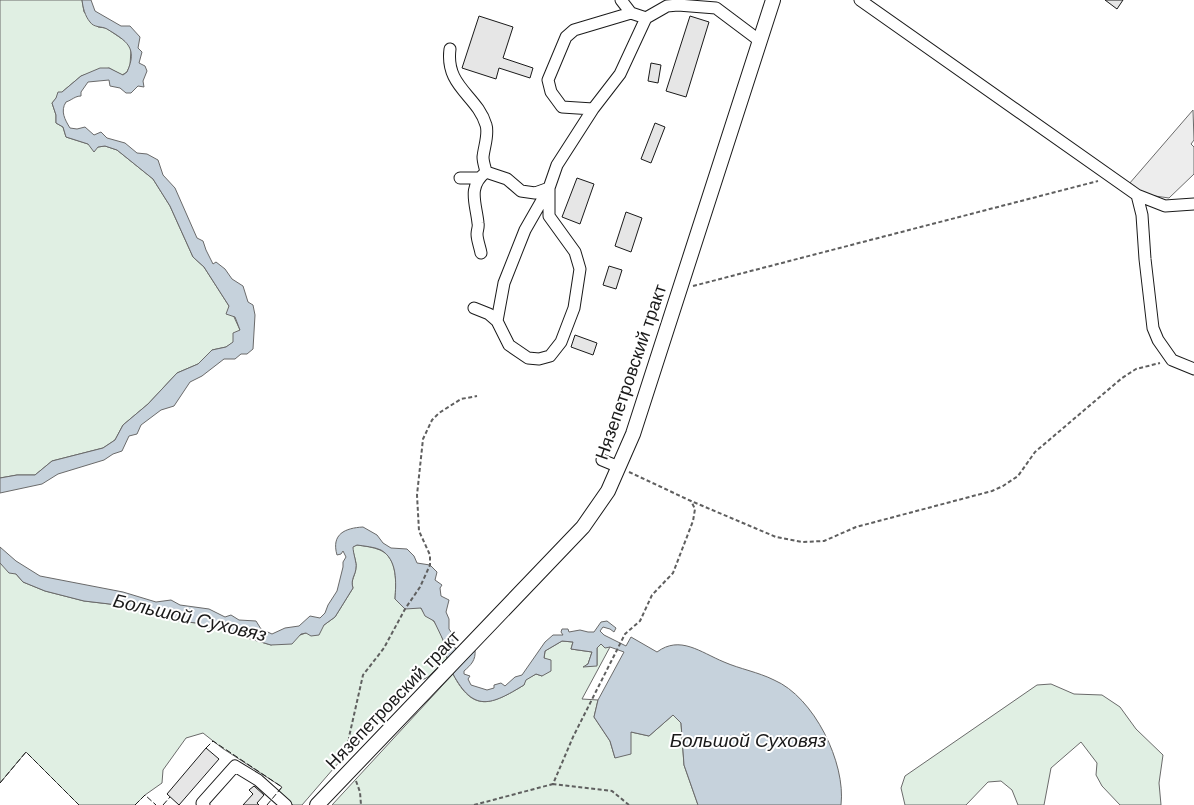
<svg xmlns="http://www.w3.org/2000/svg" width="1194" height="805" viewBox="0 0 1194 805" font-family="Helvetica,sans-serif">
<style>
.green{fill:#e0efe3;stroke:#6a6a6a}
.parking{fill:#ededed;stroke:#6a6a6a}
.water{fill:#c6d2dc;stroke:#6a6a6a}
.building{fill:#e6e6e6;stroke:#1a1a1a}
.lines{fill:none;stroke-linecap:round;stroke-linejoin:round}
.minor-casing{stroke:#1a1a1a;stroke-width:13}
.major-casing{stroke:#1a1a1a;stroke-width:16}
.path{stroke:#5f5f5f;stroke-width:2;stroke-dasharray:4 2.5;stroke-linecap:butt}
.minor{stroke:#fff;stroke-width:11}
.major{stroke:#fff;stroke-width:14}
.fence{stroke:#1a1a1a;stroke-width:1;stroke-dasharray:6 2.5;stroke-linecap:butt}
.labels{text-anchor:middle;stroke-width:4;stroke-linejoin:round;paint-order:stroke}
.street-label{font-size:18px;fill:#1a1a1a;stroke:#fff}
.water-label{font-size:19px;font-style:italic;fill:#1a1a1a;stroke:#fff}
</style>
<rect width="100%" height="100%" fill="#fff"/>
<path class="green" d="M0,0H82L84,12L98,27L106,28L128,43L131,50L130,65L127,72L122,75L109,68L81,76L62,92L52,103L56,115V123L63,127L66,137L88,144L98,147L105,146L117,150L153,179L170,206L193,257L204,267L229,306L240,330L234,342L226,347L212,350L198,364L177,373L148,404L123,425L115,440L103,448L52,461L35,475H17L0,478Z
M357,545C364,546 373,547 380,550C398,558 396,583 395,599L421,608C427,620 430,615 435,623C442,633 445,646 447,658L428,677L409,687L354,744L349,738L340,761L302,805H293L278,792L282,787L222,748L203,733L186,738L163,770L162,783L145,795L135,805H79L26,752L0,783V563L16,574L23,582L45,591L84,601L118,605L176,621L197,623L271,645L306,633L324,625L335,617L353,588C350,580 356,575 356,567C357,564 353,552 352,547Z
M562,641L573,642L571,649L592,652L588,664L585,666L597,665V648L601,644L610,647L582,699L598,700L594,717L610,741L615,758L631,732L649,736L673,715L681,723L684,765L698,805H332L453,674C473,713 491,705 524,685L525,680L536,674L542,676L545,651Z
M1051,684L1074,694L1102,695L1120,707L1136,729L1163,755L1159,783L1161,805H1120L1102,786L1096,775L1097,763L1081,742L1051,768L1044,805H1018L1012,790L1001,781L988,782L966,805H905L901,788L905,776L1037,685Z"/>
<path class="parking" d="M1193,110L1194,140L1191,144L1194,147V174L1169,198L1141,194L1129,184Z"/>
<path class="water" d="M82,0H91L95,11L121,26H130L140,37L138,48L142,52L139,63L145,66L147,71L143,81L144,87L138,86L131,93H126L120,88L110,86L109,80L88,82L81,92V96C75,96 72,100 66,102C60,111 65,120 70,128L77,129L85,127L94,135L101,132L107,138L125,143L137,153L147,154L158,160L163,175L175,188L197,238L203,241L206,250L213,264L216,262L225,269L232,279L243,286L248,302L253,305L255,315L253,349L247,354H241L235,359H224L202,376L190,382L174,406L161,410L141,425L137,434L129,436L122,451L113,454L104,460L58,474L42,484L0,493V478L17,475H35L52,461L103,448L115,440L123,425L148,404L177,373L198,364L212,350L226,347L233,342V333L240,330L235,317L226,314L229,306L204,267L193,257L170,206L153,179L117,150L105,146L98,147L94,152L88,144L66,137L63,127L56,123V115L52,103L56,98L58,92H62L81,76L100,68H109L123,75L127,72C138,48 127,41 107,29C102,26 94,28 90,22C85,16 83,8 82,0Z
M363,527L377,535L383,543L391,548L407,549L414,556L417,563L430,565L437,572L435,580L442,585L440,588L441,596L449,600L446,612L449,619V629L453,635V642L455,648L467,656L475,650C476,660 471,665 464,671V674L470,676L468,679L471,685L487,690L494,688V685L501,683L505,686L515,677L522,675L545,642L553,635H563L561,632L562,629H568L569,632L580,630L588,632H594L601,622L607,621L616,628L614,632L610,629L603,627L600,631L604,635L626,646L631,637L657,652C680,635 700,652 724,662C740,669 758,672 774,680C814,697 846,763 841,805H698L684,765L681,723L673,715L649,736L631,732V754L615,758L610,741L594,717L598,700L624,652L610,647L605,648L601,644L597,648V666L583,667L588,664L592,652L571,649L573,642L562,641L545,651L544,658L551,660V671L542,676L536,674L526,680L524,685C491,705 474,713 453,674L457,668L447,658L445,644L434,621L425,616L421,608L405,609L395,599C396,583 398,560 381,550C375,547 364,546 357,545L353,547C353,553 357,564 356,567C356,575 350,579 353,588L335,617L324,625L319,635L311,636L306,633L301,634L292,644L271,645L197,623L176,621L118,605L84,601L45,591L23,582L16,574L9,573L0,563V547L16,561L40,576L123,592L156,602L171,600L180,605L209,609L225,617L231,615L239,620L256,621L261,629L272,634L285,628L299,626L310,616L320,618L325,613L328,605L337,591L343,567V562L346,557L343,551L341,554L337,555C331,534 345,528 363,527Z"/>
<path class="building" d="M1105,0H1123L1117,9Z
M479,16L513,27L503,58L533,68L530,78L499,68L496,79L462,68Z
M690,16L709,22L686,97L666,91Z
M651,63L661,65L658,83L648,81Z
M655,123L665,127L651,163L641,159Z
M577,178L594,184L580,224L562,217Z
M626,212L642,218L631,252L615,246Z
M609,266L622,270L616,289L603,285Z
M575,335L597,343L593,355L571,347Z
M206,748L219,759L179,805L167,794Z
M254,786L264,795L257,803L259,805H243L253,794L249,790Z"/>
<g class="lines">
<defs>
<path id="minor" d="M621,0L631,13
M860,0L1137,195L1165,206L1194,204
M450,49C445,87 477,95 486,125C489,134 484,147 483,157C483,162 485,167 486,172
M593,109L562,107L551,92L548,80L566,37L574,30L631,13L646,18
M460,178H479
M1137,195L1142,215L1145,259L1153,328L1158,340L1172,360L1194,369
M474,308L489,314L497,321L509,345L528,358L539,359L550,356L561,342L574,308L580,269L575,252L549,216V188L535,193L521,191L507,179L486,172C467,187 476,203 478,223C479,227 477,230 477,234C477,240 480,247 481,253
M497,321L504,283L525,230L549,188L557,165L593,109L620,74L646,18L667,6L678,5L716,8L760,41
M602,460L619,467
M204,805L202,803L235,766L258,780L286,805"/>
<path id="major" d="M317,805L583,527L608,491L633,434L773,0"/>
</defs>
<use href="#minor" class="minor-casing"/>
<use href="#major" class="major-casing"/>
<path class="path" d="M693,286L1098,181
M629,472L691,501L776,537L802,542L824,541L856,527L992,491L1003,486L1018,476L1035,452L1122,378L1136,369L1160,363
M350,754L349,737L363,675L384,648L405,609L420,587L430,565V555L419,531L417,495L423,439L432,420L439,413L461,399L477,396
M356,781L360,792L361,805
M474,805L553,784
M629,805L612,791L553,784L573,737L625,634L640,621L652,595L673,573L693,521L695,509L691,501"/>
<use href="#minor" class="minor"/>
<use href="#major" class="major"/>
<path class="fence" d="M206,748L213,741L282,787L267,805
M0,783L26,752L79,805
M135,805L145,795L156,805
M163,805L170,797"/>
</g>
<g class="labels">
<g class="street-label">
<text transform="translate(631 372) rotate(-71)" y="6">Нязепетровский тракт</text>
<text transform="translate(393 700) rotate(-46)" y="6">Нязепетровский тракт</text>
</g>
<g class="water-label">
<text transform="translate(190 617) rotate(13)" y="7">Большой Суховяз</text>
<text x="748" y="747">Большой Суховяз</text>
</g>
</g>
</svg>
